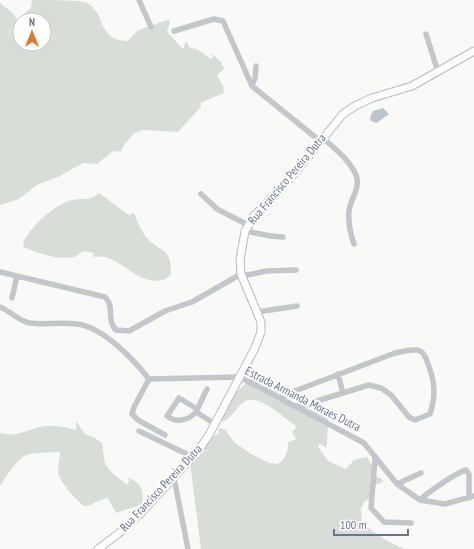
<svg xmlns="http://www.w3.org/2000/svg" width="474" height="549" viewBox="0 0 474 549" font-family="'PT Sans Narrow',sans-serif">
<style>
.green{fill:#d8ded7;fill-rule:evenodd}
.water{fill:#bcc5cb}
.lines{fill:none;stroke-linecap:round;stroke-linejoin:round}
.major-casing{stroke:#b6b9bf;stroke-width:9}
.minor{stroke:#c3c6cb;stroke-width:5.5}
.major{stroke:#fff;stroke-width:7}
.labels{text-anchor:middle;stroke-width:4;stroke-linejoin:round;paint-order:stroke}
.street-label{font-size:12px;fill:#697588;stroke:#fff}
</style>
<rect width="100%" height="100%" fill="#f9faf7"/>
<path class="green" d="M32,0C48,0 70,0 85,2C108,12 95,40 128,41C131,38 134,34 137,31C139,30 165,20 169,20L170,22L167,32L183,49L186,41L190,48L197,49L211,59L213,58L211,53L221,62L224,69L217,75L223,86L224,93L200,103L201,107L178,132L143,130L134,133L122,148L121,152L113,151L97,164L83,163L60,176L37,185L19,199L0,205V2C4,9 12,8 17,20L23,19L24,14L31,8ZM20,20H44V44H20Z
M99,193L129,215L134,213C137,221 141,231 147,238C161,254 171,245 171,274L166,279C136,289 121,252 93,257L94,253L83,251C80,253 76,257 73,257C58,260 37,253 24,247L23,242C32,226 52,207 69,201C81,197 89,202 99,193Z
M255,374L263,383L260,385L269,388L290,386L279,395L282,400L297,409L295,402C314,404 314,415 328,418L327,445L325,447L320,444L318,446L328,461L346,469L354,460L367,457L374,469V476L382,479L383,482L376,485L368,500L365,501L361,508L362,524L386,540L404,549H201L190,463L209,439L219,433L218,429L220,428L225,430L234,442L251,454L270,463L278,464C286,459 288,451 288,442L296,439L292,432L296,428L295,425C283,418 259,392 244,402C236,407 233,417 224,421L221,420C220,401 244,389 252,375Z
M76,421L85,434L95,438L102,443L105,464L114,475L128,485L129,478C142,484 143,489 143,503L140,505L116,513L108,498C98,499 93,506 84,506C77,501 58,481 58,471C58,465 60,459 60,452H58C48,453 35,452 26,455C18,458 5,478 0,486V433C15,438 26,430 40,427C52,424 65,427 76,430Z"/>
<path class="water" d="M383,108L389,114L377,123L371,121L370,117L373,111Z"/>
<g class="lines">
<defs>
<path id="major" d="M98,549L118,534L140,514L198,451L209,435L255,348L261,332V322L241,274L240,260L245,231L254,216L293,175L343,114L355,106L372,98L412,86L474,51"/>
</defs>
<use href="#major" class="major-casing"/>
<path class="minor" d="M139,0L151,27
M174,31L214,19L223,21L252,86L320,141
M426,34L438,72
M252,86L255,78L256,66
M323,138C334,148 350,160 356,175C361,186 351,199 349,210C348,222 350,233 354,244
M201,194L217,209L248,225
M245,231L271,236L283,237
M0,272L105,297C115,306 106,320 116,330L129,331L165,311L192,302L241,274
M242,276L267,271L296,270
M12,298L17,276
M0,307C11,311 18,321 30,323C45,325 61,322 77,324C103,327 133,359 149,379L240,377L364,443L397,484L420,500L445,504L474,496
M257,312L297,306
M338,374L343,393
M149,379L134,407L132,414L138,420L165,435
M207,389L196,412L215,424
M280,398L287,394L395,353C402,352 413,348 420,351C425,353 426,359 428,364C435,382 436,396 430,414L415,420L409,417L391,395L381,388L369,385L297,407
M196,412C188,421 176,423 167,416L179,398L197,409
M139,431L193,457
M375,459L371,508L384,522L411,523
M174,478L188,549
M397,484L421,473
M420,500C427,493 457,472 466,470L469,474V498"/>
<use href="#major" class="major"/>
</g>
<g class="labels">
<g class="street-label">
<text transform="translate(287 179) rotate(-50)" y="4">Rua Francisco Pereira Dutra</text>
<text transform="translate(303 399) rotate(27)" y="4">Estrada Armanda Moraes Dutra</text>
<text transform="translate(161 488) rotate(-47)" y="4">Rua Francisco Pereira Dutra</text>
</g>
</g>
<g transform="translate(32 32)"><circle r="19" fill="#ffffff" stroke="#c3c8cf"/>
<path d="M0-3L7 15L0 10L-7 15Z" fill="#e17830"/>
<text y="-6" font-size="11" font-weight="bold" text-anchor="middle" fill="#697588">N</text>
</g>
<path d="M334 529v6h74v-6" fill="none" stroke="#697588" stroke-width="2"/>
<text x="340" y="529" font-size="12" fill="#697588" stroke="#ffffff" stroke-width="3" paint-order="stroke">100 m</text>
</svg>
